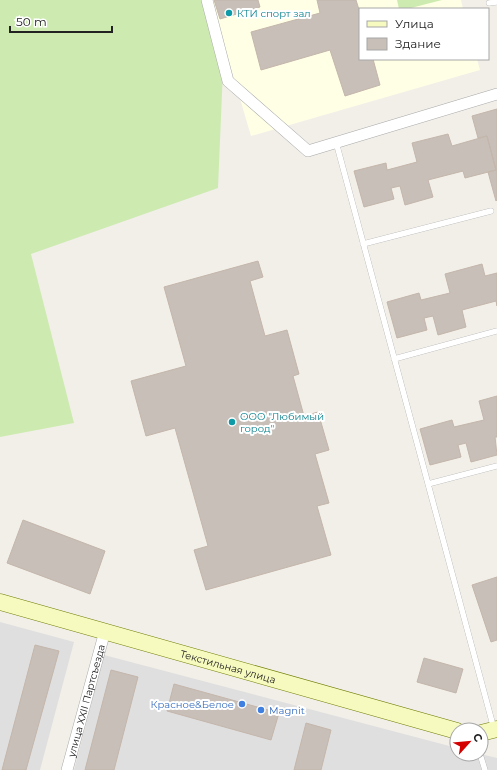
<svg xmlns="http://www.w3.org/2000/svg" width="497" height="770" viewBox="0 0 497 770" font-family="Montserrat,sans-serif">
<style>
.residential{fill:#e0dfdf}
.education{fill:#ffffe5}
.grass{fill:#cdebb0}
.building{fill:#c7bfb8;stroke:#c4b6ab}
.lines{fill:none;stroke-linecap:round;stroke-linejoin:round}
.lane-casing{stroke:#a9a9a9;stroke-width:6}
.street-casing{stroke:#a9a9a9;stroke-width:12}
.secondary-casing{stroke:#707d05;stroke-width:17}
.lane{stroke:#fff;stroke-width:5.5}
.street{stroke:#fff;stroke-width:11}
.secondary{stroke:#f7fabf;stroke-width:16}
.culture-dot{fill:#0f9aa8;stroke:#fff;stroke-width:1.5}
.shop-dot{fill:#3f7fe0;stroke:#fff;stroke-width:1.5}
.labels{text-anchor:middle;stroke-width:4;stroke-linejoin:round;paint-order:stroke}
.culture-label{font-size:10px;fill:#0d838f;stroke:#fff;text-anchor:start}
.street-label{font-size:10px;fill:#222;stroke:#fff}
.shop-label{font-size:10px;fill:#366cbe;stroke:#fff;text-anchor:end}
</style>
<rect width="100%" height="100%" fill="#f2efe9"/>
<path class="residential" d="M0,622L74,642L40,770H0Z
M104,655L457,748V754H480L497,758V770H74Z"/>
<path class="education" d="M211,0H461L463,9H360V59H477L480,70L251,136Z"/>
<path class="grass" d="M0,0H202L223,70L218,188L31,254L74,423L0,437Z
M397,0H442L407,9H399Z"/>
<path class="building" d="M214,0H258L260,7L220,19Z
M317,0H356L360,13V59H373L380,85L345,96L330,50L261,70L251,32L320,13Z
M497,109V200L496,201L488,172L496,170L487,136L478,138L472,116Z
M448,134L452,146L487,136L496,170L465,178L463,171L428,180L433,197L405,205L400,186L391,188L394,199L364,207L354,171L386,163L387,170L417,162L412,143Z
M258,261L263,277L250,281L265,336L287,330L299,374L293,376L304,416L318,412L329,450L315,454L329,503L317,506L331,555L206,590L194,550L208,546L175,428L146,436L131,381L186,366L164,287Z
M482,264L485,276L497,273V306L496,301L462,310L466,327L438,335L433,316L424,318L427,330L397,338L387,302L419,293L421,300L450,293L445,274Z
M497,396V437H495L497,455L471,462L466,443L458,445L461,457L430,465L420,429L452,420L454,427L484,420L479,401Z
M23,520L105,551L90,594L7,563Z
M497,577V640L491,642L472,585Z
M35,645L59,651L26,770H2Z
M424,658L463,669L456,693L417,682Z
M111,670L138,677L114,770H85Z
M174,684L279,713L271,740L167,711Z
M306,723L331,730L321,770H294Z"/>
<g class="lines">
<defs>
<path id="lane" d="M489,3L497,2
M336,142L494,729
M363,244L491,211
M394,359L497,331
M428,484L497,466
M480,754L485,770"/>
<g id="street">
<path d="M207,0L228,81L308,151L497,94"/>
<path id="s1" d="M67,770L105,631"/>
</g>
<g id="secondary">
<path id="s2" d="M0,602L457,731"/>
<path d="M481,733L497,729"/>
</g>
</defs>
<use href="#lane" class="lane-casing"/>
<use href="#street" class="street-casing"/>
<use href="#secondary" class="secondary-casing"/>
<use href="#lane" class="lane"/>
<use href="#street" class="street"/>
<use href="#secondary" class="secondary"/>
</g>
<g class="culture-dot">
<circle cx="229" cy="13" r="4"/>
<circle cx="232" cy="422" r="4"/>
</g>
<g class="shop-dot">
<circle cx="242" cy="704" r="4"/>
<circle cx="261" cy="710" r="4"/>
</g>
<g class="labels">
<g class="culture-label">
<text x="237" y="17">КТИ спорт зал</text>
<text x="240" y="420">ООО "Любимый<tspan x="240" dy="12">город"</tspan></text>
</g>
<g class="street-label">
<text dy="4" stroke="none"><textPath href="#s2" startOffset="237">Текстильная улица</textPath></text>
<text dy="4" stroke="none"><textPath href="#s1" startOffset="72">улица XXII Партсъезда</textPath></text>
</g>
<g class="shop-label">
<text x="234" y="708">Красное&amp;Белое</text>
<text x="269" y="714" text-anchor="start">Magnit</text>
</g>
</g>
<rect x="359" y="8" width="130" height="52" fill="#ffffff" stroke="#a7a7a7"/>
<rect x="367" y="21" width="20" height="6" fill="#f7fabf" stroke="#a7a7a7"/>
<text x="395" y="28" font-size="12" fill="#222222">Улица</text>
<rect x="367" y="38" width="20" height="12" fill="#c7bfb8" stroke="#a7a7a7"/>
<text x="395" y="48" font-size="12" fill="#222222">Здание</text>
<g transform="translate(469 742) rotate(63)"><circle r="19" fill="#ffffff" stroke="#a7a7a7"/>
<path d="M0-3L7 15L0 10L-7 15Z" fill="#d40000"/>
<text y="-6" font-size="11" font-weight="bold" text-anchor="middle" fill="#222222">С</text>
</g>
<path d="M10 26v6h102v-6" fill="none" stroke="#222222" stroke-width="2"/>
<text x="16" y="26" font-size="12" fill="#222222" stroke="#ffffff" stroke-width="3" paint-order="stroke">50 m</text>
</svg>
